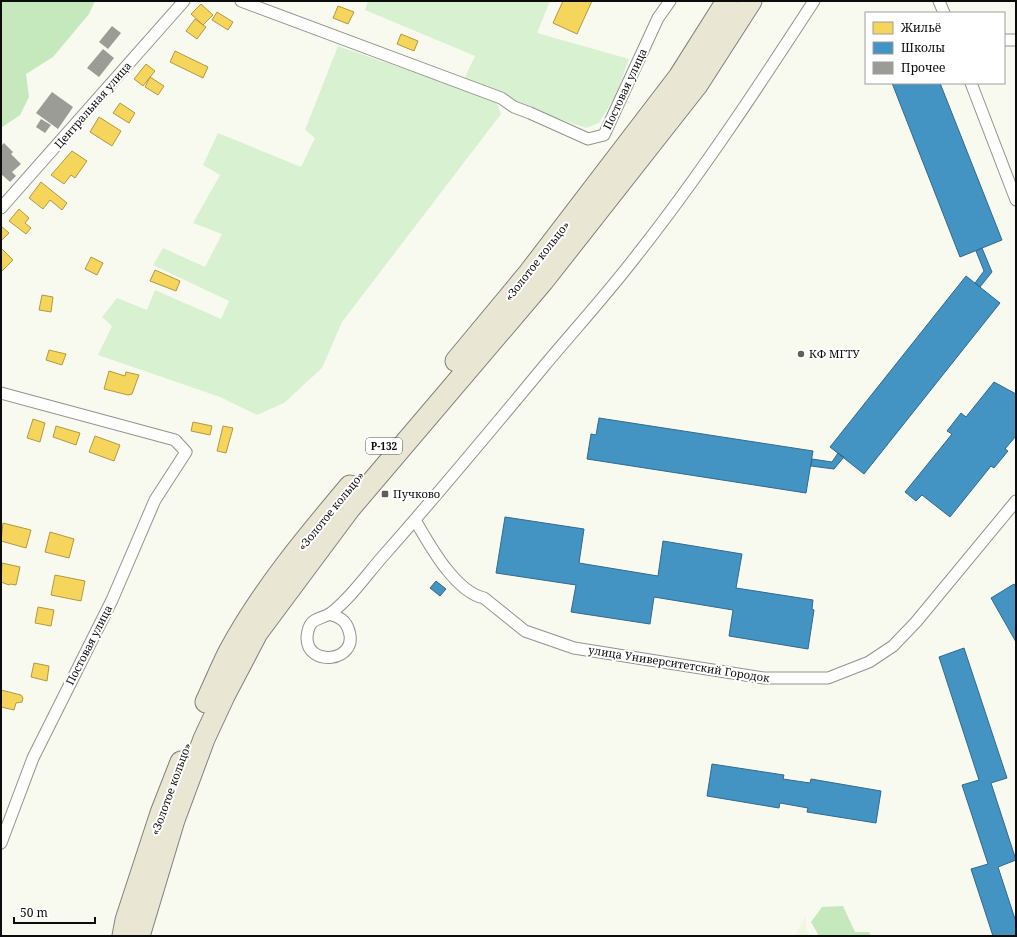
<svg xmlns="http://www.w3.org/2000/svg" width="1017" height="937" viewBox="0 0 1017 937" font-family="'Noto Serif',serif">
<style>
.farmland{fill:#f0f7dc}
.green{fill:#d8f1d0}
.forest{fill:#c5e8bd}
.homes{fill:#f6d55c;stroke:#b09944}
.schools{fill:#4393c3;stroke:#326a8c}
.building{fill:#9c9c96}
.lines{fill:none;stroke-linecap:round;stroke-linejoin:round}
.street-casing{stroke:#92938f;stroke-width:13}
.highway-casing{stroke:#80807c;stroke-width:23}
.street{stroke:#fefefd;stroke-width:11}
.highway{stroke:#e9e6d4;stroke-width:21}
.poi-dot{fill:#5f5f5c;stroke:#fff;stroke-width:1.5}
.labels{text-anchor:middle;stroke-width:4;stroke-linejoin:round;paint-order:stroke}
.shield{fill:#fff;stroke:#555;stroke-width:1}
.shield-label{font-size:10px;font-weight:bold;fill:#0c0c0c}
.street-label{font-size:11px;fill:#0c0c0c;stroke:#fff}
.poi-label{font-size:11px;fill:#0c0c0c;stroke:#fff;text-anchor:start}
</style>
<rect width="100%" height="100%" fill="#f8faf0"/>
<path class="farmland" d="M806,916V930L810,936H795Z"/>
<path class="green" d="M368,1H550L537,33L629,59L616,95L599,123L586,128L512,103L499,91L464,79L475,56L365,10Z
M338,46L456,87L497,103L501,114L342,322L322,368L284,403L257,415L220,397L98,355L112,326L102,317L117,298L147,310L155,290L221,319L229,301L153,265L163,248L205,267L222,234L193,223L220,175L203,165L218,133L301,167L315,138L305,130Z"/>
<path class="forest" d="M1,1H95L89,14L53,57L26,74L29,97L20,115L1,128Z
M843,906L855,932H869L871,936H819L811,922L822,907Z"/>
<path class="homes" d="M563,1H592L577,34L553,23Z
M201,4L213,15L203,25L191,14Z
M338,6L354,12L348,24L333,18Z
M217,12L233,22L228,30L212,20Z
M195,19L206,27L197,39L186,31Z
M401,34L418,41L414,51L397,44Z
M175,51L208,67L203,78L170,62Z
M146,64L155,71L143,86L134,79Z
M150,77L164,86L158,95L145,87Z
M120,103L135,113L129,123L113,113Z
M99,117L121,131L112,146L90,132Z
M72,151L87,161L75,178L71,175L64,184L51,175Z
M41,182L67,203L62,210L50,200L43,209L29,198Z
M19,209L29,218L25,223L31,228L26,234L9,221Z
M1,226L9,233L2,240L1,239Z
M1,248L13,260L1,272Z
M91,257L103,263L97,275L85,269Z
M155,270L180,281L176,291L150,281Z
M42,295L53,297L51,312L39,310Z
M49,350L66,354L62,365L46,360Z
M109,371L125,376L126,372L139,375L132,394L128,395L104,389Z
M33,419L45,423L40,442L27,438Z
M193,422L212,426L210,435L191,431Z
M56,426L80,433L76,445L53,437Z
M223,426L233,428L226,453L217,451Z
M95,436L120,445L114,461L89,452Z
M3,523L31,530L26,548L1,541Z
M50,532L74,539L69,558L45,552Z
M2,563L20,567L16,585L10,584L9,585L1,582Z
M55,575L85,581L81,601L51,595Z
M38,607L54,610L51,626L35,623Z
M34,663L49,666L47,681L31,677Z
M1,690L21,695L23,698L22,702L16,703L14,710L1,707Z"/>
<path class="schools" d="M892,83H940L1002,240L960,257Z
M982,248L992,272L980,287L975,283L984,271L976,251Z
M966,276L1000,303L864,474L830,447Z
M994,382L1016,394V436L1005,449L1008,451L994,468L991,466L950,517L922,495L916,501L905,492L952,434L947,431L961,413L966,417Z
M599,418L813,451L806,493L587,459L591,434L596,435Z
M838,453L844,457L834,469L811,466L812,459L832,462Z
M505,517L584,529L579,563L658,576L663,541L742,554L736,588L813,600L812,609L814,610L808,649L729,636L733,610L654,597L650,624L571,612L576,585L496,573Z
M436,581L446,589L440,596L430,588Z
M1014,584L1016,588V642L991,598Z
M964,648L1007,778L991,783L1016,860L998,867L1016,922V936H993L971,869L988,864L962,785L979,780L939,657Z
M712,764L784,775L783,779L810,783L811,779L881,791L876,823L807,812L808,808L780,803L779,808L707,796Z"/>
<path class="building" d="M112,26L121,33L108,49L99,42Z
M103,49L114,58L99,77L87,68Z
M52,92L73,107L58,129L36,113Z
M41,119L51,125L45,133L36,127Z
M4,143L13,152L11,154L21,164L12,172L16,176L10,182L1,174V146Z"/>
<g class="lines">
<defs>
<path id="street" d="M241,1L501,98L514,107L530,113L588,139L604,135L658,18L670,1
M939,1L944,13
M1004,40H1016
M971,83L1016,200
M1,208L184,1
M1,393L175,440L186,452L155,500L112,600L33,758L1,843
M415,520C429,544 455,592 484,598L525,631L574,648L764,678H828L869,662L893,646L916,622L1016,501
M329,614C339,617 346,620 349,631C359,662 306,668 307,637C309,616 319,621 331,613C351,598 367,574 384,555C439,493 492,429 545,365C576,328 608,293 637,255C701,174 758,87 814,1"/>
<path id="highway" d="M456,361L529,273L679,77L727,1
M206,702C214,685 221,668 229,652C261,592 307,537 350,486
M123,936L126,920L161,813L181,762
M139,936L174,820L204,739L224,696L257,633L350,508L543,281L697,85L751,1"/>
</defs>
<use href="#street" class="street-casing"/>
<use href="#highway" class="highway-casing"/>
<use href="#street" class="street"/>
<use href="#highway" class="highway"/>
</g>
<g class="poi-dot">
<circle cx="801" cy="354" r="4"/>
<rect x="381" y="490" width="8" height="8" rx="2"/>
</g>
<g class="labels">
<rect class="shield" x="366" y="438" width="36" height="16" rx="3"/>
<g class="shield-label">
<text x="384" y="450">Р-132</text>
</g>
<g class="street-label">
<text transform="translate(625 89) rotate(-65)" y="4">Постовая улица</text>
<text transform="translate(93 105) rotate(-49)" y="4">Центральная улица</text>
<text transform="translate(537 261) rotate(-52)" y="4">«Золотое кольцо»</text>
<text transform="translate(331 511) rotate(-51)" y="4">«Золотое кольцо»</text>
<text transform="translate(89 645) rotate(-63)" y="4">Постовая улица</text>
<text transform="translate(679 664) rotate(9)" y="4">улица Университетский Городок</text>
<text transform="translate(171 789) rotate(-70)" y="4">«Золотое кольцо»</text>
</g>
<g class="poi-label">
<text x="809" y="358">КФ МГТУ</text>
<text x="393" y="498">Пучково</text>
</g>
</g>
<rect width="1017" height="937" fill="none" stroke="#0c0c0c" stroke-width="4"/>
<rect x="865" y="12" width="140" height="72" fill="#ffffff" stroke="#9e9e9e"/>
<rect x="873" y="22" width="20" height="12" fill="#f6d55c" stroke="#9e9e9e"/>
<text x="901" y="32" font-size="12" fill="#0c0c0c">Жильё</text>
<rect x="873" y="42" width="20" height="12" fill="#4393c3" stroke="#9e9e9e"/>
<text x="901" y="52" font-size="12" fill="#0c0c0c">Школы</text>
<rect x="873" y="62" width="20" height="12" fill="#9c9c96" stroke="#9e9e9e"/>
<text x="901" y="72" font-size="12" fill="#0c0c0c">Прочее</text>
<path d="M14 917v6h81v-6" fill="none" stroke="#0c0c0c" stroke-width="2"/>
<text x="20" y="917" font-size="12" fill="#0c0c0c" stroke="#ffffff" stroke-width="3" paint-order="stroke">50 m</text>
</svg>
